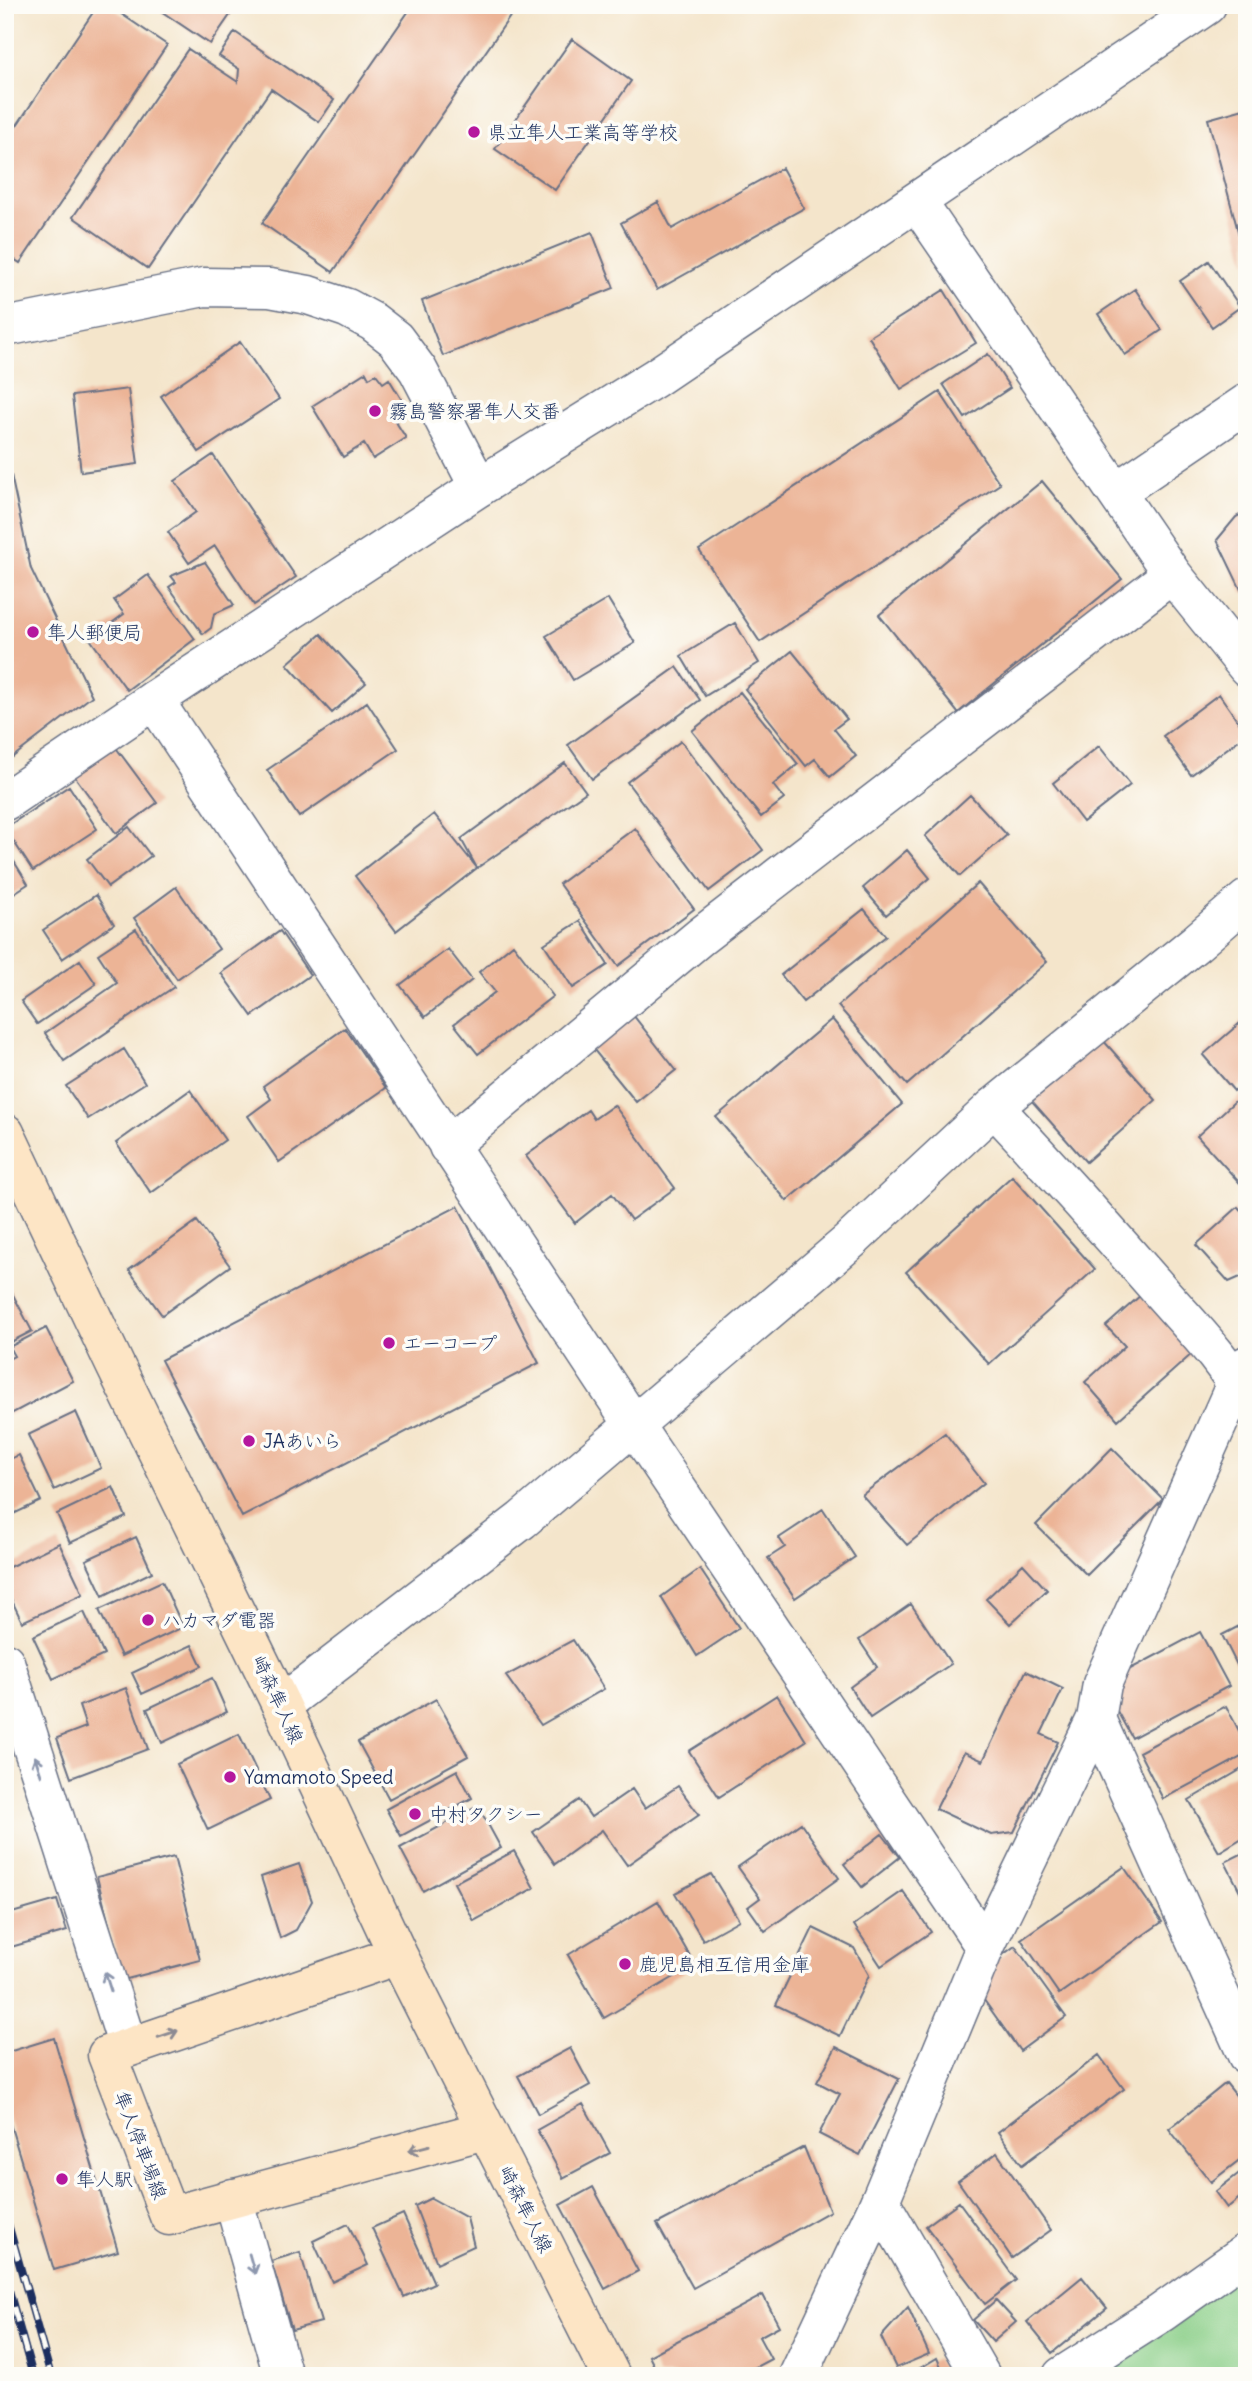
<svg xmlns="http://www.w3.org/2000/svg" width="1252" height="2381" viewBox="0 0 1252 2381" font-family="Delius,'Klee One',sans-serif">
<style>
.green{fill:#8bcf89;stroke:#537f74;stroke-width:2}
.building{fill:#ecb496}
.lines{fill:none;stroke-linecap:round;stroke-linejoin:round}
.minor-casing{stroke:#676f84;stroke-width:41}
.tertiary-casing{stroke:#676f84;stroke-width:41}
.secondary-casing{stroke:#676f84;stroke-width:41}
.minor{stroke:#fff;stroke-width:38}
.tertiary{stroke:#fff;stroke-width:38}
.secondary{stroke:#fde5c5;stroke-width:38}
.rail-casing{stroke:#1b2f5e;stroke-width:8}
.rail{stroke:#fdfcf7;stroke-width:5;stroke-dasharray:16;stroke-linecap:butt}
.oneway{stroke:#8d97ae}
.oneway2{stroke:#8c8a92}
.poi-dot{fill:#b5179e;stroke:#fdfcf7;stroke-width:2.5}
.labels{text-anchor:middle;stroke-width:7;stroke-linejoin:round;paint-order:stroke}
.poi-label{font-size:19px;fill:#1b2f5e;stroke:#fdfcf7;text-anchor:start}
.street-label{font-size:19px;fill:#1b2f5e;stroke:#fdfcf7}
</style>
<rect width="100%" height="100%" fill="#fdfcf7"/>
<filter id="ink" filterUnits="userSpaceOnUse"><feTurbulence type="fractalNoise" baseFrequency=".0143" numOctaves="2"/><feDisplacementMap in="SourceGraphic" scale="14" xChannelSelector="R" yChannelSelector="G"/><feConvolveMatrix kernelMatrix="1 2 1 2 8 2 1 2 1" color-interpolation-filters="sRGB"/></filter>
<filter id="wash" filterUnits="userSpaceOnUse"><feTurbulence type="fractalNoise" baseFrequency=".00686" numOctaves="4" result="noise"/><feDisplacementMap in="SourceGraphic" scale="28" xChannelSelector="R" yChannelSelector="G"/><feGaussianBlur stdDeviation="1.57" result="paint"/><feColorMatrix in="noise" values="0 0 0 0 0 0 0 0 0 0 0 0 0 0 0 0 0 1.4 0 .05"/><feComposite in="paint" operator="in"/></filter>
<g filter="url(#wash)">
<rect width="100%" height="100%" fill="#f4e5cb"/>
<path class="green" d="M1247,2266V2376H1101Z"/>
<g id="blocks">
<path class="building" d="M98,5H108L167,45L20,263L5,253V143Z
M152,5H237L210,44Z
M413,5H518L333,272L262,223Z
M235,32L334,100L319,122L271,89L148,269L73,217L188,49L238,82L239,69L219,56Z
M572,39L631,81L555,190L495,149Z
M1247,108V261H1246L1208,119Z
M782,168L804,208L657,290L621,223L658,202L672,229Z
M592,232L614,288L443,356L422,301Z
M1209,261L1240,307L1212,327L1180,281Z
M1135,289L1162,330L1125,355L1098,314Z
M944,290L976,343L901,389L869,337Z
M240,342L279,399L199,452L161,396Z
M988,354L1010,388L965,418L943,384Z
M366,372L369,378L376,374L383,383L389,379L408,410L394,419L406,438L373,459L364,444L343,457L312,406Z
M128,389L138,464L81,472L72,396Z
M940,392L1000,484L760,642L699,550Z
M213,455L296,577L254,605L215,546L189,563L168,532L196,512L175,481Z
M11,475L31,569L92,696L5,763V476Z
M1042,481L1122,579L958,713L879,615Z
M1247,511V592L1243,594L1217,540L1236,517Z
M205,562L234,605L214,614L211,628L203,634L169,587L176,582L171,576Z
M148,575L195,639L127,690L90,639L124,614L114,600Z
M608,599L635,643L573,680L546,636Z
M735,623L759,663L705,696L681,656Z
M321,634L366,683L332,713L287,664Z
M792,651L847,719L834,729L856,756L830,777L815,759L806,766L745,689Z
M677,667L700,700L592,779L568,745Z
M740,692L798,764L773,785L784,799L761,817L692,731Z
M1219,694L1247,734L1191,775L1163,736Z
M367,702L398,749L299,817L267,770Z
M681,741L763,850L709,891L627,782Z
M114,745L157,803L116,833L73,774Z
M1099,746L1130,785L1083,822L1053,783Z
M565,763L586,792L477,868L396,931L355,876L434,814L477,868L461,839Z
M69,786L97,829L33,871L5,828Z
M970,795L1007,835L960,876L925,836Z
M129,827L151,856L108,887L87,859Z
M635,828L694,909L618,966L559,884Z
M5,847L28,884L5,899Z
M907,850L930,878L886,915L863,888Z
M978,883L1047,962L907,1085L838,1006Z
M176,887L219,949L177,979L134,918Z
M96,895L114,924L62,959L43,930Z
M864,909L886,936L803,1002L781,975Z
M580,921L608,965L573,988L544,944Z
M136,929L174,987L64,1061L45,1033L117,983L98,954Z
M280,931L310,975L252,1016L221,973Z
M513,944L553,996L478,1054L454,1024L495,992L479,972Z
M448,949L472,980L425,1017L400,985Z
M80,960L96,984L37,1024L21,1001Z
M626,1006L676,1070L636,1102L585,1039Z
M1247,1017V1080L1234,1091L1203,1055Z
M832,1019L902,1104L787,1201L716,1117Z
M345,1028L386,1088L279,1162L248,1116L271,1099L263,1086Z
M1102,1039L1156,1100L1086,1162L1032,1101Z
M124,1049L145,1083L88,1119L66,1086Z
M190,1090L225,1140L151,1193L116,1143Z
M1247,1090V1191L1197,1136Z
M614,1105L675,1188L631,1220L612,1194L575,1223L526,1156L588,1110L594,1119Z
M1012,1176L1095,1269L989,1364L906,1272Z
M458,1206L539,1363L242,1517L161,1360Z
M1238,1207L1247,1217V1274L1229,1282L1196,1245Z
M197,1221L230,1266L162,1315L129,1270Z
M10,1289L32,1331L5,1345V1291Z
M1141,1295L1193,1353L1118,1420L1085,1382L1125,1346L1106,1326Z
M46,1328L73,1381L9,1415L5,1409V1361L14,1356L9,1347Z
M76,1412L101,1468L54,1490L28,1435Z
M945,1433L984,1483L907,1545L862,1495Z
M1112,1448L1163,1499L1087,1575L1036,1525Z
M19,1455L41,1501L5,1518V1461Z
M113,1487L126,1517L70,1543L57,1514Z
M823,1509L855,1557L795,1598L768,1558L785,1547L779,1538Z
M136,1537L152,1572L103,1596L86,1560Z
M59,1543L83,1594L22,1622L5,1586V1569Z
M1023,1564L1047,1590L1010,1624L986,1599Z
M700,1569L739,1628L697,1656L661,1597Z
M162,1581L183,1627L121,1656L99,1610Z
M911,1604L951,1664L870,1718L850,1687L877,1667L859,1640Z
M84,1612L104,1655L53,1679L33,1636Z
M1247,1622V1678L1244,1679L1222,1635Z
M1200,1632L1229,1686L1132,1738L1102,1684Z
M573,1640L604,1689L541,1725L506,1676Z
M192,1645L202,1666L142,1694L132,1673Z
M1026,1671L1063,1689L1041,1734L1058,1742L1014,1832L991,1835L936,1809L964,1752L983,1761Z
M212,1678L227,1712L162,1743L147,1709Z
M126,1688L148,1749L71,1778L57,1738L86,1727L79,1706Z
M777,1695L806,1741L719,1797L689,1751Z
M436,1699L468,1756L389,1799L358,1742Z
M1226,1706L1247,1746V1754L1163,1799L1139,1752Z
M239,1734L270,1800L208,1830L177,1764Z
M1247,1766V1835L1219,1852L1189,1800Z
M457,1770L472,1798L401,1836L386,1809Z
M678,1786L699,1815L627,1865L602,1830L555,1864L533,1832L579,1800L591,1817L632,1789L645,1808Z
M478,1806L501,1848L423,1891L400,1848Z
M801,1823L839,1878L765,1931L748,1907L760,1898L738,1867Z
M882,1834L900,1857L862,1887L844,1864Z
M514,1851L534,1888L474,1921L454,1883Z
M1247,1851V1905L1225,1862Z
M174,1857L200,1960L123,1980L97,1877Z
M299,1864L312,1901L296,1930L280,1938L261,1877Z
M1124,1867L1162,1922L1059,1994L1021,1939Z
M711,1874L739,1920L703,1940L675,1893Z
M903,1891L931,1932L881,1966L854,1925Z
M57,1900L67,1931L11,1947L5,1927V1915Z
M658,1901L695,1965L604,2018L568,1955Z
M813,1928L854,1948L869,1975L840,2036L776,2005Z
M1015,1946L1066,2017L1020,2051L984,2000L993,1962Z
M54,2038L118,2251L54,2270L5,2107V2053Z
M836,2047L899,2079L860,2155L819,2134L840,2094L817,2082Z
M570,2048L590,2085L538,2114L518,2076Z
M1099,2055L1124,2089L1022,2165L998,2132Z
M1226,2083L1247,2109V2154L1211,2182L1169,2129Z
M583,2104L610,2153L563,2178L537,2130Z
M804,2147L830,2211L693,2288L657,2224Z
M997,2153L1051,2230L1012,2258L958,2181Z
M1247,2167V2192L1227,2208L1215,2192Z
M593,2187L638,2271L605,2289L560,2205Z
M431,2198L467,2218L474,2246L437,2263L415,2206Z
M959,2202L1016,2280L985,2304L926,2226Z
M403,2214L434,2283L404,2297L372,2228Z
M348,2224L368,2265L332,2282L313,2241Z
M300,2252L321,2322L292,2330L271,2261Z
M1082,2277L1107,2308L1052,2353L1027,2322Z
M763,2295L779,2326L759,2337L771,2359L752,2369L755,2376H659L649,2356Z
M996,2300L1016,2322L993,2342L973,2320Z
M908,2307L929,2354L896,2368L881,2337Z
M937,2358L945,2376H907Z"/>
</g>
</g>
<g filter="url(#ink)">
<use href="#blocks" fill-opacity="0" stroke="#676f84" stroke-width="2"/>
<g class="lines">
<defs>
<path id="minor" d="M917,202L1172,574L1247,667
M5,327L204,287L270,288L308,295L347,308L373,322L395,339L418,370L479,487
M1116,492L1247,403
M154,700L634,1425L985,1947
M994,1107C1051,1168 1107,1230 1162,1293C1192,1327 1227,1362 1247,1403
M448,1146L700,937L1172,574
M5,1662L128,2047
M1096,1719L1247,2055
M233,2198L283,2376
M880,2201L981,2376
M1062,2376L1161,2313L1247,2252"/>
<path id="tertiary" d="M5,801L154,700L479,487L655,378L1207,5
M281,1705L522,1520L849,1242L994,1107L1196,943L1247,899
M798,2376L880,2201L985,1947L1096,1719L1102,1684L1237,1381L1247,1365"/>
<path id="secondary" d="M5,1133L115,1365L281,1705L398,1955L611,2376
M398,1955L107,2055L169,2216L485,2130"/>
</defs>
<use href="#minor" class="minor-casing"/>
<use href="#tertiary" class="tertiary-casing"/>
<use href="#secondary" class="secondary-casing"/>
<use href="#minor" class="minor"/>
<use href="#tertiary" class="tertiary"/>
<use href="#secondary" class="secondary"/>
<defs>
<path id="rail" d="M5,2213L51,2376
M5,2276L33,2376"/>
</defs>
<use href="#rail" class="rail-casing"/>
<use href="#rail" class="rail"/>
</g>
<defs><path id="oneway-shaft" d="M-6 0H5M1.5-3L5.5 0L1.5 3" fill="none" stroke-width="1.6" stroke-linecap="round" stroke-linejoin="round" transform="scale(1.75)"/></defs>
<g class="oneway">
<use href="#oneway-shaft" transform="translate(38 1766) rotate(-108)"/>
<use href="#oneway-shaft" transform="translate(108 1982) rotate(-108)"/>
<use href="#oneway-shaft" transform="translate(252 2264) rotate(74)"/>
</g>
<g class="oneway2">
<use href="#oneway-shaft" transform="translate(168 2034) rotate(-19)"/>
<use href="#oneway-shaft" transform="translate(419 2148) rotate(165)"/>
</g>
</g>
<g class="poi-dot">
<circle cx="474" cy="132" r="7"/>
<circle cx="375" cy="411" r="7"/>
<circle cx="33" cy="632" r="7"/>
<circle cx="389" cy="1343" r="7"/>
<circle cx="249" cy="1441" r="7"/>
<circle cx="148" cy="1620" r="7"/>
<circle cx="230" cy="1777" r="7"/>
<circle cx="415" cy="1814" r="7"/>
<circle cx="625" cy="1964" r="7"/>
<circle cx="62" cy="2179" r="7"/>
</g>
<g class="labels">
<g class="poi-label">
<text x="488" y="139">県立隼人工業高等学校</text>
<text x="389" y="418">霧島警察署隼人交番</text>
<text x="47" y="639">隼人郵便局</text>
<text x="403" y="1350">エーコープ</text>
<text x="263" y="1448">JAあいら</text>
<text x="162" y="1627">ハカマダ電器</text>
<text x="244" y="1784">Yamamoto Speed</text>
<text x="429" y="1821">中村タクシー</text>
<text x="639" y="1971">鹿児島相互信用金庫</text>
<text x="76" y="2186">隼人駅</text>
</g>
<g class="street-label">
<text transform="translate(278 1699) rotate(65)" y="7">崎森隼人線</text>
<text transform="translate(141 2145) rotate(69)" y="7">隼人停車場線</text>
<text transform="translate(526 2209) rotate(63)" y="7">崎森隼人線</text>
</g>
</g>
<rect width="1252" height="2381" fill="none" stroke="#fdfcf7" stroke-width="28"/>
</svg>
